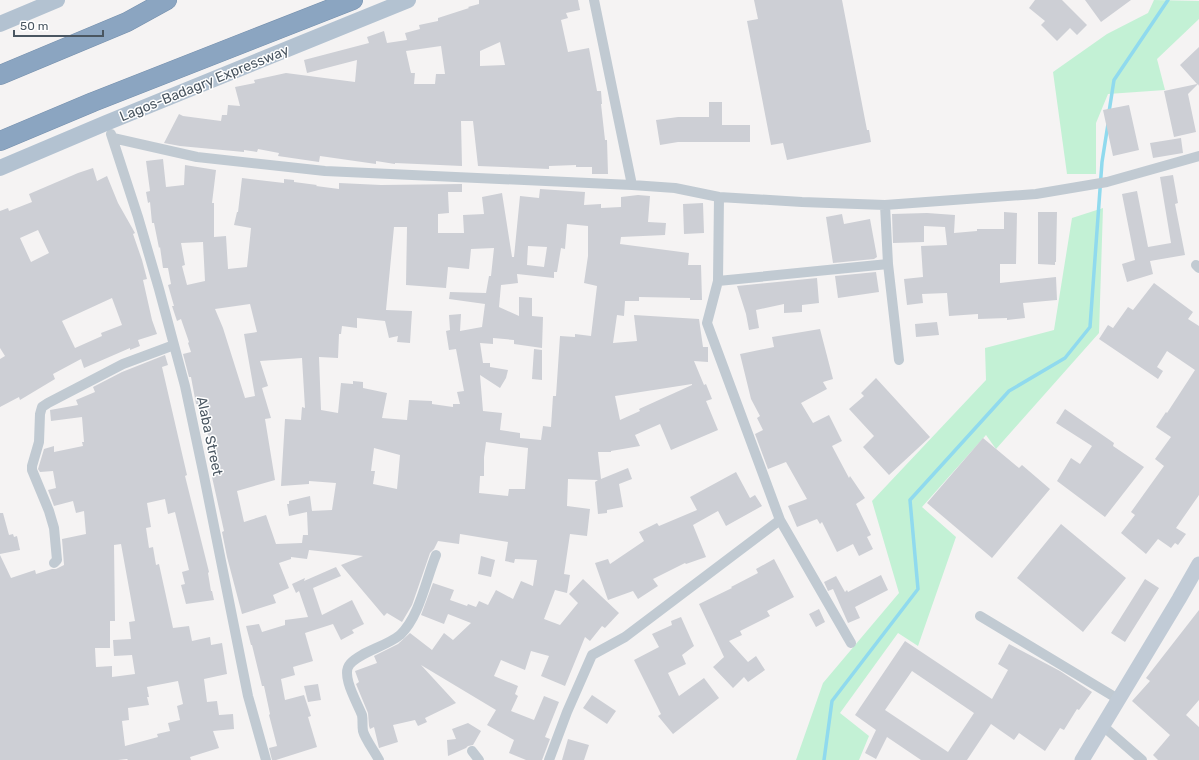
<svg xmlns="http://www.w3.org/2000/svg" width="1199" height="760" viewBox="0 0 1199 760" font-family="Rubik,sans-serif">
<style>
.green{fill:#c3f1d5}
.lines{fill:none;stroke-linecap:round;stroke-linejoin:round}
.stream{stroke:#90daee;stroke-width:3.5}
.building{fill:#cdcfd5;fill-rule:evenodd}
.highway-casing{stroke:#7690ad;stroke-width:20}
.street{stroke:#c1cad2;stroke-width:10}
.secondary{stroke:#c1cbd6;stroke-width:15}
.primary{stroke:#b3c2d1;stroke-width:16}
.highway{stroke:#8ba5c1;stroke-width:19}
.labels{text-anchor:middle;stroke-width:3;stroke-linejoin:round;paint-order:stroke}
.street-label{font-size:14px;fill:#4a5661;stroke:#fff}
</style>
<rect width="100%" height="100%" fill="#f5f3f3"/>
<path class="green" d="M1154,0L1199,1V19L1157,59L1165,90L1108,94L1096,123V174H1067L1053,72L1107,34L1148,13Z
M1103,208L1099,333L996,449L986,435L922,507L956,537L918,646L898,633L840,713L869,736L859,760H796L823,683L899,593L872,501L986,380L985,348L1054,330L1072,218Z"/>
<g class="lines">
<path class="stream" d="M1109,112L1114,80L1168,0
M824,760L832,701L918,589L910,500L1009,391L1065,358L1090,327L1102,162L1108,124"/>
</g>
<path class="building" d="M479,0H578L580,10L566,13L568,18L561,20L568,52L589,48L597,91H601L602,104H601L605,140H607L608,174H592V167H576V165L549,166V169L478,166L473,121H461L462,166L395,163V164L376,161V164L320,156L319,162L278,156L279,153L258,149L257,152L244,150V152L180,146L164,143L179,114L183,116L221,121L222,115H227L228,105L240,106L235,87L255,83L254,80L286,73L355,82L357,60L307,73L304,60L369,43L367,37L384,31L387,43L407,40L405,33L420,29L419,25L438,21V18L469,8L468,7L479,4ZM500,42L505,65L480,66V51ZM441,46L445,74H436L435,84H414L415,73H411L406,51Z
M754,0H842L867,130H869L871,142L787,160L783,143L771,145L747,21L758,19Z
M1035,0H1062L1087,25L1077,35L1070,28L1057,41L1041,25L1045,21L1029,8Z
M1085,0H1131L1101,22Z
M1199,47V86L1198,84L1188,94L1196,132L1174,137L1164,91L1197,84L1180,65Z
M709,102H722V125H750V142H678L660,145L656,120L678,117H709Z
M1129,105L1139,150L1113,156L1103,110Z
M1181,138L1183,153L1153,158L1150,143Z
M163,159L166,187L184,185L185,165L216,170L212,203H214V237L226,236L228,269L247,267L251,228L234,225L237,212H238L242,178L284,183V179L294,180V182L317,185L316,186L339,189V183L381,185L462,184V192H448L449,213L438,214V233H464L463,215L484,214L482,197L502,193L512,257H514L520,196L539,198L540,189L585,192L584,205L601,204V208L621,207V197L638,195L650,196L648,222L666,223L665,235L621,237L620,244L689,253L688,265H701L702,300H690V298L639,297V301H625L624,316L617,315L613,343L637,341L634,315L699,319L703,347H708V362L694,361L704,385L706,384L712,399L706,401L718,430L671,450L660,424L635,435L640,446L611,451V452H598L601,479L628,468L632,479L619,484L623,507L607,510V513L598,514L595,482L598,480L568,479L567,506L590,509L587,536L570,534L564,574L570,575L567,593L555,590L544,619L560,625L578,603L569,594L583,579L619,613L605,628L602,626L590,641L585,637L565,686L541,676L549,656L531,651L525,670L501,660L494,676L518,686L515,694L518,696L511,711L534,720L544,696L559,702L545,737L550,739L542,760H526L509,753L514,740L487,725L496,710L421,665L456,703L425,718L427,722L418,726L415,720L393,725L398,742L379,748L374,727L370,729L369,726L368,713L356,684L359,682L355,671L377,663L374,656L398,644L410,633L432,650L444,633L453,640L471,623L448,614L444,624L421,615L433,583L454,590L450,600L467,606L468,604L476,607L479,601L488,605L496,590L513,599L521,581L533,586L537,560L515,559L514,563L505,561L508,542L460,534L459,544L438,541L434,549L430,553L412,605L402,622L387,613L384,616L341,565L363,556L309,550L307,559L291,557V559L279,563L289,588L273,595L276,603L242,614L227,557L222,532L224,531L212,477L214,476L211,457H213L206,427H204L197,404H196L191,377H189L183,354L191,352L188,343L189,342L181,319L177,321L172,306H174L168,285L171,284L168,268H163L160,247L159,248L154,223H152L150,202L148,203L146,192L150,191L146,161ZM567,224L588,226V256L584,283L597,286L591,336L575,334V337L560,336L556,396H553L551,427L543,426L541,440L520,438V433L500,430L502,413L483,411L480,375L500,388L506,378L508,370L490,367V363H483L480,343L493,344V338L514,340V344L542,348L543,317L532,316V298L519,297V316L499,307L501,285L518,283L517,274L554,278V272H557L561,248L565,249ZM394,227H407L406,285L446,288L448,267L469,269L471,249L494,248L491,276H489L486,293L450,292L449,299L485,304L482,327L460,331L461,314L449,315L450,330L446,331L449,350L456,349L464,391L457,392L460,404H453V407L432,404V401L409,400L407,420L382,418L387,393L363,388V382L353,381V384L341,383L338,413L321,410L319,357L338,358L339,334H341L342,326L357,328V318L385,321L389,338L398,336L397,342L410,343L412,311L386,310ZM203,242L205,281L187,285L182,266L185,265L181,243ZM528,246L547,247L544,267L527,265ZM250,304L257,332L244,334L255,396L245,398L223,328L215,309ZM302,358L305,408L302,407L301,420L285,419L281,486L309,484V481L336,483L332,510L310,511H312L310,496L289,501V504H287L289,516L307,512L308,535H303L302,543L276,544L266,515L244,522L237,491L275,480L265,419L271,418L262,388L268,386L260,361ZM692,384V385L639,409L640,411L620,420L615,396ZM486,442L528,448L525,489H509L508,496L479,493L480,476H484V457ZM374,448L400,455L397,489L373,484L375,471H371Z
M93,168L97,181L107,176L118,203L135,233L133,234L142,260L147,279L143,280L152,320L157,334L138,340L140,346L130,350V348L84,368L81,359L53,374L55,379L20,400L19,397L0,407V359L5,356L0,348V211L8,208L9,211L32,202L29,194L78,173ZM38,230L49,253L31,262L20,238ZM112,298L122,325L101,333L102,336L75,348L62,321Z
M1173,175L1178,203L1175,204L1185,255L1150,261L1153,274L1127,282L1122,264L1135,260L1122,194L1137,191L1148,247L1171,243L1160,177Z
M703,203L704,233L684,234L683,204Z
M1004,212L1017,213L1016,264H1000V283L1056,277L1057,300L1023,303L1025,318L1007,320V318L978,319V314L949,316L947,293L922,294L923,303L907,305L904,279L923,277L921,246L947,245L945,227L924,226V242L893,243L892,214L927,213L955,215L954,233L977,231V229H1004Z
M1038,212H1057L1056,262H1055V265L1038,264Z
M842,214L844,224L870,219L877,257L874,259L833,263L826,217Z
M876,272L879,292L838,298L835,276Z
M817,278L819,303L802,305V312L784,313V304L756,310L759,328L749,330L746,314L737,286Z
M1154,283L1193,312L1188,319L1199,326V495L1176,528L1186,534L1178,545L1175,543L1171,548L1158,539L1146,554L1121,533L1135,515L1131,512L1164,466L1155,459L1171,437L1156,427L1166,412L1167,413L1195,370L1167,351L1157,367L1163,371L1158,379L1099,339L1108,325L1113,328L1128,307L1133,310Z
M937,322L939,335L916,337L915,324Z
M820,329L833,379L823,382L827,389L801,403L813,423L829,415L842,441L832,446L849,478L850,476L865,498L856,504L871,535L867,537L873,549L859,556L853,544L837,552L822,522L820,524L817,519L797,527L788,506L807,499L786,462L768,469L755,434L763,430L757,418L760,416L751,399L740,354L774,347L772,337Z
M534,349L542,350V380L532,379Z
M165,355L168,365L162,367L187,475L185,476L209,572L208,573L211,591H212L214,600L186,604L181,585L185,584L182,572L189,570L175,512L168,514L165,499L147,503L151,527L146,528L149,548L153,547L156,565L159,564L173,628L189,626L192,641L210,637L211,645L222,643L227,674L204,679L207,702L217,701L219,715L233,714L234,729L213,731L219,748L190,757L191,760H128L127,759L118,760H0V555L11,578L35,570L36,574L52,569H56L64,565L62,539L86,534L84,511L76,513L73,501L54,506L48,490L56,488L53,471L40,472L38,469L44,449L54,446V452L83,446L82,442H84L82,417L51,421L50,410L78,405L76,400L95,392L93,387L122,372ZM121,544L135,621L129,622L131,639L113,640L114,656L132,655L135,674L112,677V666L96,667L95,648H110V621H115L114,545ZM178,681L183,704L177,706L180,720L168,723L170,731L157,734L158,737L125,746L122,721L129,720L128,708L149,705L147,697H149L147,687Z
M876,378L930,437L889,475L863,447L874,436L849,409L864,396L861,393Z
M1065,409L1114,443L1113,446L1144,467L1105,517L1057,481L1071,458L1080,464L1092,446L1056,423Z
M983,438L1019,468L1022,465L1050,489L992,558L927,503Z
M736,472L750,498L755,495L762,506L726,526L718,511L693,525L706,557L686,564L685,563L653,579L658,586L638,599L633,591L608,600L595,563L608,559L610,564L644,541L639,532L657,523L659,526L697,510L690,497Z
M0,513H3L9,535L13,534L14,537L17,536L20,550L0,554Z
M1061,524L1126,578L1083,632L1017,578Z
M481,556L495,560L491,577L478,574Z
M774,559L794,597L767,611L770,616L740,631L742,635L729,641L748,662L756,656L765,670L748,682L744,677L733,688L713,667L724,657L699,604L732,588L731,587L758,573L756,569Z
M336,567L341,576L313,588L322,615L352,600L364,624L352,630L354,633L341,640L333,624L305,633L313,661L293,667L295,675L281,679L285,700L304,695L311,716L308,717L317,747L276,760H272L269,748L277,746L269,715L270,714L264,686H262L252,645H251L246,626L259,624L262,632L285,625V620L308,617L299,591L296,593L292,584L305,578L304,581Z
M881,575L888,590L855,607L860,618L848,623L833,589L828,591L824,582L836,576L845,592L847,590L848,592Z
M1145,579L1159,588L1125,642L1111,633Z
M819,609L825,622L816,627L809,614Z
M1199,610V700L1186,715L1199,727V760H1158L1153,755L1170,735L1132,701L1150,681L1146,678Z
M681,617L694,646L682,655L686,664L668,673L679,696L704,678L719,698L673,734L658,716L661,714L634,660L659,647L652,634L672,625L671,621Z
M905,641L992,699L1008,670L998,664L1009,644L1060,671L1092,692L1079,710L1077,709L1064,730L1060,728L1045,751L1019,733L1014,740L991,724L967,760H921L887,737L876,759L865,753L876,730L855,715ZM912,671L974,713L948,752L885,710Z
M318,684L321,700L308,702L304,686Z
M592,695L616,711L607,724L583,708Z
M468,723L481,731L473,745L468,746L466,748L448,756L447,740L456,739L452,729Z
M568,739L589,745L584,760H562Z"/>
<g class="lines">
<defs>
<path id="highway" d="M0,75L127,22L167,0
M0,141L93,102L353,0"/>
</defs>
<use href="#highway" class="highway-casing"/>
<path class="street" d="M594,0L632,185
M111,134L138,217L159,289L185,386L204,476L248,696L266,760
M113,138L197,157L325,171L632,185L675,188L719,197L802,202L885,205L1036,194L1107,182L1199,156
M719,197L718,281L707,323L780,520L851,643
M885,205L888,264L899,360
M1196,265L1199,268
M718,281L888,264
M54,563L57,560L54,528L49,511L32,470V466L39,442L40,414L42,407L48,403L123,364L174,345
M980,616L1118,699
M1103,726L1142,760
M472,751L479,760
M379,760C375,752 365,739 363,731C362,726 363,720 362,715C358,704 340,675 350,664C360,652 387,646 400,635C420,616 426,579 436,555
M549,760L567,712L592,655L625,637L780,520"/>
<path class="secondary" d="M1082,760L1179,599L1199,564"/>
<path class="primary" d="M0,24L57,0
M0,168L106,123L408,0"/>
<use href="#highway" class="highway"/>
</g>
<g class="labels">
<g class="street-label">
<text transform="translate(204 83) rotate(-22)" y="5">Lagos-Badagry Expressway</text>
<text transform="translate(210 436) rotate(78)" y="5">Alaba Street</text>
</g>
</g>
<path d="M14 30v6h89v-6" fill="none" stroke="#4a5661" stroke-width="2"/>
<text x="20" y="30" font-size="12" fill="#4a5661" stroke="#ffffff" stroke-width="3" paint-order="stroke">50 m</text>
</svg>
